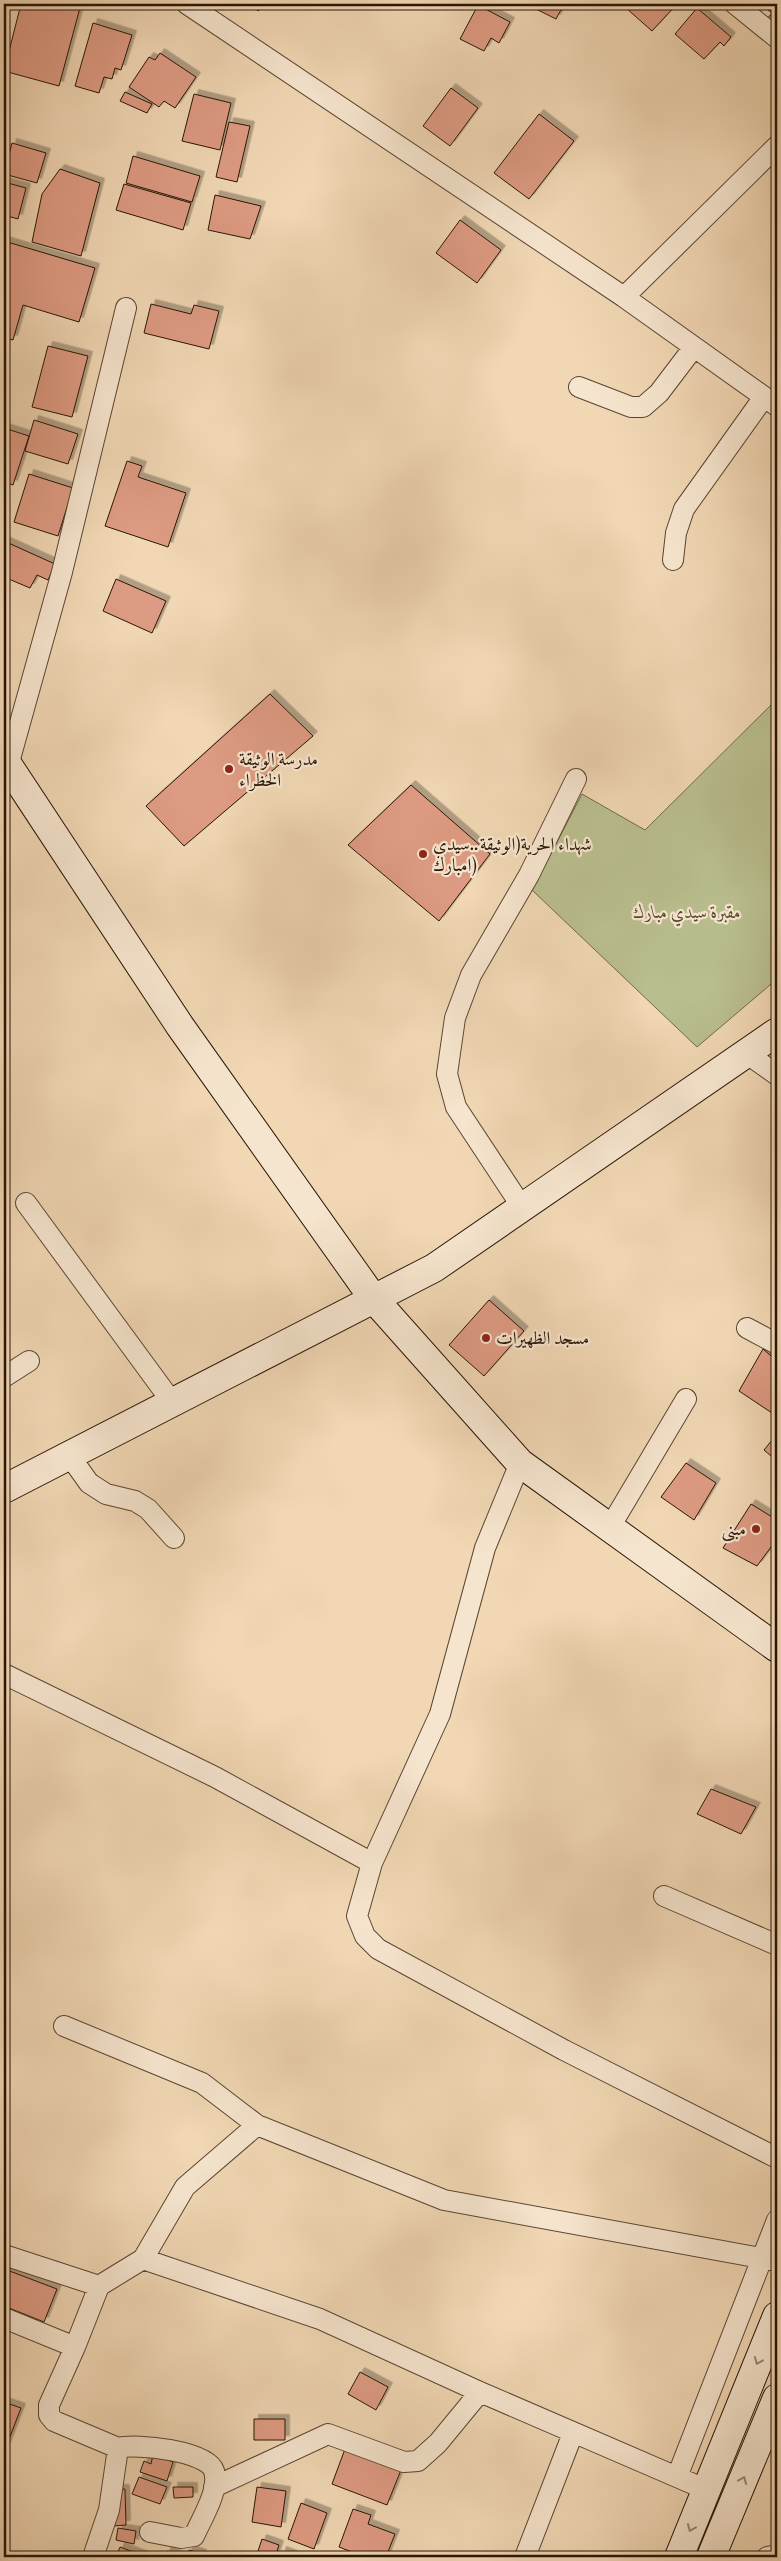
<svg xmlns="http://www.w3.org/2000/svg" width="781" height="2561" viewBox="0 0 781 2561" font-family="Vollkorn,Amiri,serif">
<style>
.green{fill:#b9be8e;stroke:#706a4a}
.building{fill:#de9b83;stroke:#281505;filter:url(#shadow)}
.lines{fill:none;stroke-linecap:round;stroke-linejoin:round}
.street-casing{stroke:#5a4631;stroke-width:22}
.secondary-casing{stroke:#281505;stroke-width:30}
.street{stroke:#f6e5ce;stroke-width:20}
.secondary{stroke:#f6e5ce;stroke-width:28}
.oneway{stroke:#998774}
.poi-dot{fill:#8f2418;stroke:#f6e5ce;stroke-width:2}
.labels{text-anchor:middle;stroke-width:4.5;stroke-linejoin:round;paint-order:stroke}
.poi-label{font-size:18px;fill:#281505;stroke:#f6e5ce;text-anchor:start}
.park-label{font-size:18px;font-style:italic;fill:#54482e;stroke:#f6e5ce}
</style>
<defs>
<filter id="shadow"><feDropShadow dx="4.5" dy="-4.5" stdDeviation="0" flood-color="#0004"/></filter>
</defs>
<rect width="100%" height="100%" fill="#f1d7b4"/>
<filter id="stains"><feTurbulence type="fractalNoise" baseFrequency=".004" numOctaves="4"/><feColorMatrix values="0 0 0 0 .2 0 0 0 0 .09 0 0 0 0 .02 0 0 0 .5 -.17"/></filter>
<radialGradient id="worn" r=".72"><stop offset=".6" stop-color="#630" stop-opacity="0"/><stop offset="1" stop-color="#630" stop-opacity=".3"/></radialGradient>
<path class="green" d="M777,699V979L697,1047L532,890L582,794L645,830Z"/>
<path class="building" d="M21,4H81L59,86L4,71Z
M252,4H265V5L258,11Z
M497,4H511L508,10Z
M526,4H564L556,19Z
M629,4H677L652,31L626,8Z
M760,4H777V28L767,19L772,13Z
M478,5L510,22L499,43L491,38L484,51L460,39Z
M697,8L731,37L724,46L720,42L704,59L675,34Z
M93,23L132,35L121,70L115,68L112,79L104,77L99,93L75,86Z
M160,53L196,77L175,108L164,101L159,107L129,87L149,57L155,60Z
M451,88L478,108L450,146L423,126Z
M125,92L152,104L147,113L120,101Z
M194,94L231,103L220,150L182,141Z
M539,114L574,141L529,199L494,173Z
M229,122L250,126L237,182L216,177Z
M12,143L46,153L37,183L4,174Z
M133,156L200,176L192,202L126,183Z
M60,169L100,183L81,256L32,242L42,194Z
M4,182L26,188L18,219L4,215Z
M124,184L191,203L183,230L116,210Z
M215,195L261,206L250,239L208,230Z
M460,220L501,250L477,283L436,253Z
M4,241L95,268L79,322L23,305L13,340L4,338Z
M151,304L191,314L194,305L219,311L209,349L144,333Z
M48,346L88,356L72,417L32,407Z
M34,420L78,434L68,464L25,451Z
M4,428L29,436L13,485L4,482Z
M127,461L142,466L138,477L186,493L168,547L105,526Z
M29,474L73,488L58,536L14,522Z
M4,541L55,564L48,580L37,575L30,588L4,577Z
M116,579L166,601L152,633L103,611Z
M270,694L313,736L184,846L146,806Z
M411,785L490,854L439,921L348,845Z
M489,1300L524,1331L484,1376L449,1345Z
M763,1349L777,1361V1404L772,1413L739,1391Z
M777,1434V1461L764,1450Z
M686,1463L716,1483L694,1520L661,1497Z
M751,1504L777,1520V1539L757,1566L723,1548Z
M711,1789L756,1807L741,1834L697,1814Z
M7,2270L57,2289L44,2322L4,2306V2279Z
M360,2372L388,2387L376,2410L348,2394Z
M4,2402L21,2408L6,2447H4Z
M254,2419H285V2440H254Z
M345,2449L401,2470L387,2505L332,2484Z
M153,2455L173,2462L167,2481L140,2472L144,2461L151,2464Z
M139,2477L167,2487L160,2504L132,2494Z
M173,2487H193V2497L174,2498Z
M257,2487L286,2491L281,2527L252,2522Z
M113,2489H125L126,2525L114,2526Z
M301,2503L327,2513L314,2549L288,2539Z
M353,2509L371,2515L368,2524L395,2534L386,2557H365L339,2547Z
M118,2528L136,2531L134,2544L116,2540Z
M262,2539L279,2545L275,2557H256Z
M120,2547L147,2557H116Z
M189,2550L202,2554L201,2557H186Z
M167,2551L181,2557H164Z
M282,2551L298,2557H280Z"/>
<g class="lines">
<defs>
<path id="street" d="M187,4L624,297L777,406
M735,4L777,38
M624,297L777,146
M579,387L631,407H643L659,393L694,347
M673,560L676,533L684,509L764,397
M8,766L62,572L126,308
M746,1053L777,1075
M26,1203L172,1402
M522,1207L456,1107L447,1074L455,1018L471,975L529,875L576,779
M747,1328L777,1344
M4,1377L29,1361
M69,1455L89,1483L106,1494L135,1501L148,1509L174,1538
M520,1463L485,1548L440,1714L372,1863L357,1916L365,1936L378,1949L564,2050L777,2158
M610,1527L686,1399
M4,1674L215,1777L372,1863
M664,1896L777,1945
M64,2026L202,2083L257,2125
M4,2255L99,2286
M143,2259L320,2319L480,2392L707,2490
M4,2318L75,2347
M118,2448C136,2443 208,2451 214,2471C220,2490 202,2518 194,2536L181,2538L150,2532
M677,2477L777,2220
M214,2487L328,2434L404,2462L418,2461L438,2443L480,2392
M93,2557L109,2510L118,2448L54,2421L49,2415V2405L75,2347L99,2286L143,2259L185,2187L257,2125L444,2200L777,2261
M525,2557L573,2433
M767,2557L777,2555"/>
<path id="secondary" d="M4,759L180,1026L373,1298L520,1463L777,1648
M4,1489L434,1268L777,1032
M679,2557L777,2316
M711,2557L777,2398"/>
</defs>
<use href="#street" class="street-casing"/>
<use href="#secondary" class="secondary-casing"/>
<use href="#street" class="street"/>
<use href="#secondary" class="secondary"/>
</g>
<defs><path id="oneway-chevron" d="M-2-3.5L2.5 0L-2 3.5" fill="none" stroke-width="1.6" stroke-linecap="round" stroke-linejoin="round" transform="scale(1.25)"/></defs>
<g class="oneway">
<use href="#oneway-chevron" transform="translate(758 2361) rotate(113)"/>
<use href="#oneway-chevron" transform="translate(743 2480) rotate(-68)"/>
<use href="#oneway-chevron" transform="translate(691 2528) rotate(113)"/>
</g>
<g class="poi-dot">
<circle cx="229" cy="769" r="5"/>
<circle cx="423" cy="854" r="5"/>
<circle cx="486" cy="1338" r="5"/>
<circle cx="756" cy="1529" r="5"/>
</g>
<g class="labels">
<g class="poi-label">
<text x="239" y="765">مدرسة الوثيقة<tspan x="239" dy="21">الخظراء</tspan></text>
<text x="433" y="850">شهداء الحرية(الوثيقة..سيدي<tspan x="433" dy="21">امبارك)</tspan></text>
<text x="496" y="1344">مسجد الظهيرات</text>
<text x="746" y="1535" text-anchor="end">مبنى</text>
</g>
<g class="park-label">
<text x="687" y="918">مقبرة سيدي مبارك</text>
</g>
</g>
<rect width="781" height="2561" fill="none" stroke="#f1d7b4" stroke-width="20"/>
<rect x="5" y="5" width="771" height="2551" fill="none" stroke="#281505" stroke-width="2.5"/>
<rect x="10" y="10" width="761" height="2541" fill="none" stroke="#281505"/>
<rect width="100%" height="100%" filter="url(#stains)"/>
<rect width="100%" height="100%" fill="url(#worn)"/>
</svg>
